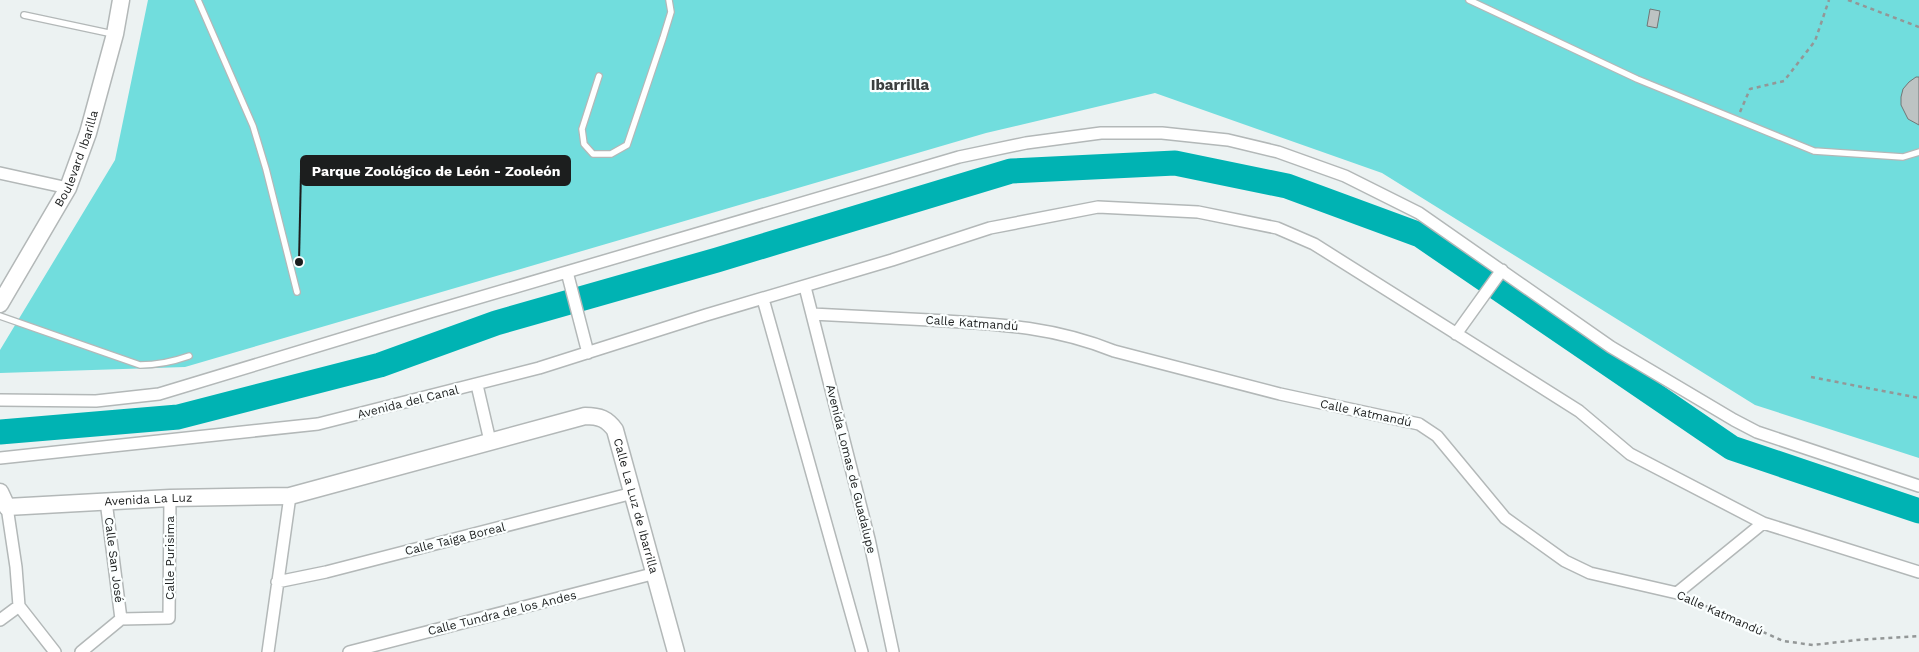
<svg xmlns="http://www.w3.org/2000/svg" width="1919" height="652" viewBox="0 0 1919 652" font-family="'Work Sans',sans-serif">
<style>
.green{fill:#71dddd}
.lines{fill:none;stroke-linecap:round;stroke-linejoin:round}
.river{stroke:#00b3b3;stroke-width:25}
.building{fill:#bdc3c3;stroke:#717676}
.lane-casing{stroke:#b3b8b8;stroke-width:8}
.street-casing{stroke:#b3b8b8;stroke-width:14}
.secondary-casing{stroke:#b3b8b8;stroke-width:19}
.path{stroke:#939797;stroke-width:2.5;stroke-dasharray:4 4;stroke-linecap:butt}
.lane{stroke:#fff;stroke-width:5.5}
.street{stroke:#fff;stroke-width:11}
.secondary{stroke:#fff;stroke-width:16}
.labels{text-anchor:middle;stroke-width:4.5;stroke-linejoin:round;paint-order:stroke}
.street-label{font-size:12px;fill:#1c1e1e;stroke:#fbffff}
.quarter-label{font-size:15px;font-weight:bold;fill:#3b3f3f;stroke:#fbffff}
.leader{fill:none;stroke:#1c1e1e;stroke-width:2}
.callout-dot{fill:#1c1e1e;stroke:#fbffff;stroke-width:2}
.callout{fill:#1c1e1e;stroke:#1c1e1e;stroke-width:2}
.callout-label{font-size:14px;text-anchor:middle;font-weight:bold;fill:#fff}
</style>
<rect width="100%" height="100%" fill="#ecf2f2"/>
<path class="green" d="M148,0H1919V458L1755,405L1382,173L1155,93L986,133L185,367L0,373V350L115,160Z"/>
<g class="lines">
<path class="river" d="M0,432L178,417L380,365L496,323L717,260L1011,171L1175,163L1287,186L1420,235L1732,448L1919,511"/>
</g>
<path class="building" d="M1650,9L1660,11L1657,28L1647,26Z
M1916,77H1919V125L1908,119L1901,105V97L1903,89L1909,82Z"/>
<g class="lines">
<defs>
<path id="lane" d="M198,0L253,126L266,169L297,292
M1469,0L1637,79L1814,151L1903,157L1919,152
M24,15L113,34
M599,76L582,129L584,144L593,154H611L627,145L663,38L671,12L669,0
M0,316L140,365C158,365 172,362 189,356"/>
<path id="street" d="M0,173L68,188
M567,272L588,353
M805,287L869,539L893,652
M763,299L862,652
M812,314C851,316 891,318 930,320C996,324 1052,326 1114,351L1280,394L1419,424L1437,436L1505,518L1565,561L1590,573L1677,593L1763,523L1919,572
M1456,334L1502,270
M477,385L490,441
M0,400L96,401L159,394L430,312L959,157L1026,143L1101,133H1162L1228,140L1278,152L1345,176L1419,213L1611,347L1734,420L1757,432L1919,486
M0,458L318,424L539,368L706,315L892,260L990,228L1098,207L1198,212L1277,228L1314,244L1579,411L1630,454L1763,523
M106,501L121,619
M7,507L16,567L19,606L55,652
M277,582L326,572L633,493
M0,620L19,606
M81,652L121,619L169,618L170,498
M268,652L290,496
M349,652L656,573"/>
<g id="secondary">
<path id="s1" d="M0,304L68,188L88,133L115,34L121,0"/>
<path id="s2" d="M0,492L7,507L170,498L290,496L585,416C600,416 607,419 615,430L676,652"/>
</g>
</defs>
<use href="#lane" class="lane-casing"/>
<use href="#street" class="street-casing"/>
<use href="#secondary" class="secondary-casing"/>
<path class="path" d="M1848,0L1919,27
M1740,112L1750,89L1784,81L1815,41L1829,0
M1811,377L1919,398
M1690,599L1783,641L1813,645L1857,640L1919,636"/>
<use href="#lane" class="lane"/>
<use href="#street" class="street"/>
<use href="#secondary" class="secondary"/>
</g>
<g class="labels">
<g class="street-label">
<text dy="4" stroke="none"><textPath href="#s1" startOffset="165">Boulevard Ibarilla</textPath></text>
<text transform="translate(972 323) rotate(4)" y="4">Calle Katmandú</text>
<text transform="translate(408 402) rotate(-14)" y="4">Avenida del Canal</text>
<text transform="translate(1366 413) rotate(12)" y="4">Calle Katmandú</text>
<text transform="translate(851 469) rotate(76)" y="4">Avenida Lomas de Guadalupe</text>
<text dy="4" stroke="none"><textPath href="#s2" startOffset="158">Avenida La Luz</textPath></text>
<text dy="4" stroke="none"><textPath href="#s2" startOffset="719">Calle La Luz de Ibarrilla</textPath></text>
<text transform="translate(455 539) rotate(-14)" y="4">Calle Taiga Boreal</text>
<text transform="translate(170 558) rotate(-90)" y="4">Calle Purisima</text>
<text transform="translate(114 560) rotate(83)" y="4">Calle San José</text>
<text transform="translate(502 613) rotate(-14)" y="4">Calle Tundra de los Andes</text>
<text transform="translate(1720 613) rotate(24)" y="4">Calle Katmandú</text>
</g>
<g class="quarter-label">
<text x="900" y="90">Ibarrilla</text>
</g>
</g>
<path class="leader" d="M299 262L301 171"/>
<circle class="callout-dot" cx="299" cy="262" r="5"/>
<rect class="callout" x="301" y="156" width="269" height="29" rx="5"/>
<g class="callout-label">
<text x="436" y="176">Parque Zoológico de León - Zooleón</text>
</g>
</svg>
